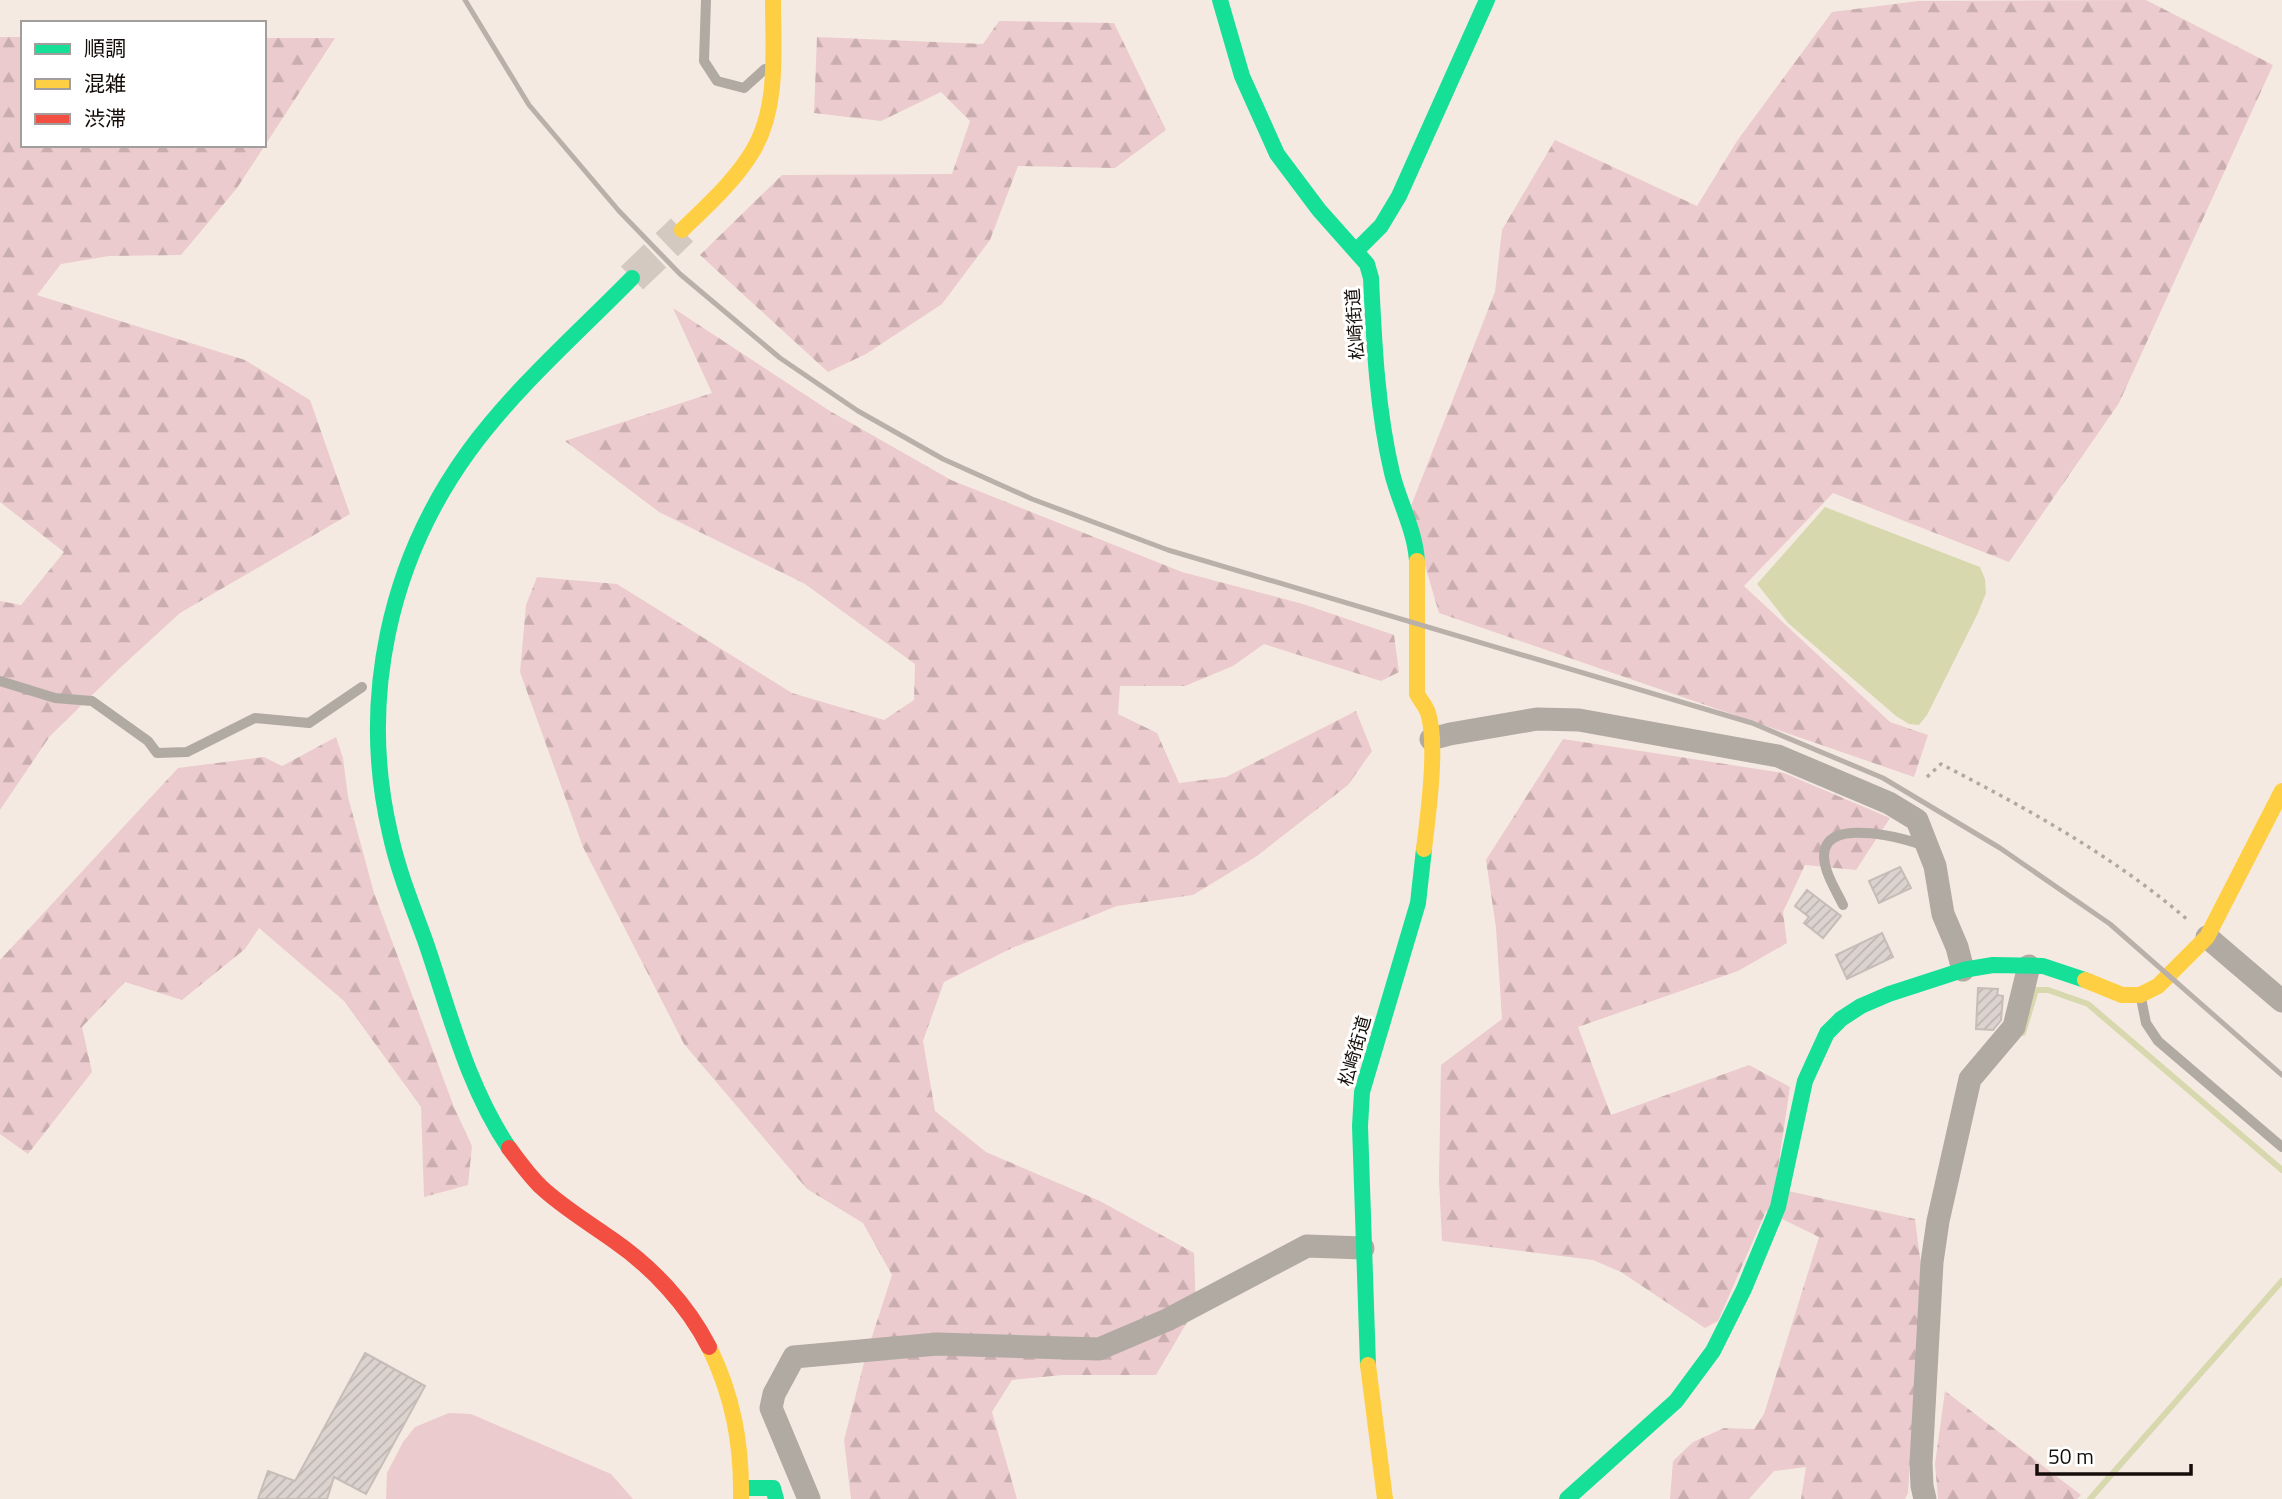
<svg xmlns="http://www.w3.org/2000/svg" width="2282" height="1499" viewBox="0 0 2282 1499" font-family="'Titillium Web','Noto Sans JP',sans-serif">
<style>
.forest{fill:url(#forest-firs)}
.park{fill:#ebcbcd}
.water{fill:#d8d8af}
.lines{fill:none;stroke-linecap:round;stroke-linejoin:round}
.stream{stroke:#d8d8af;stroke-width:6}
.building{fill:url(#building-hatch);stroke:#c6bcb8;stroke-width:2}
.secondary-tunnel{stroke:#d3c9c1;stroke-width:32;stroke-dasharray:32 16;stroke-linecap:butt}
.path{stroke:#afa9a2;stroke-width:3.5;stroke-dasharray:3.5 5;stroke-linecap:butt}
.lane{stroke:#b0aaa2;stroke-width:10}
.street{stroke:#b0aaa2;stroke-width:23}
.fast{stroke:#16e098;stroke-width:16}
.slow{stroke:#ffcf43;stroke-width:16}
.jam{stroke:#f24e42;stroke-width:16}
.rail{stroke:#b9b0a9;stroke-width:5}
.labels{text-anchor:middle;stroke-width:6;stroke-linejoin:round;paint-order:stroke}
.street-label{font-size:18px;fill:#140d09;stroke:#fff}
</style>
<defs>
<pattern id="forest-firs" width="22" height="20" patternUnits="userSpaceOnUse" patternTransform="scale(1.75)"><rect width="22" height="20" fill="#ebcbcd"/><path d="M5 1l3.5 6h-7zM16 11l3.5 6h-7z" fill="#c9adaf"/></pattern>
<pattern id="building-hatch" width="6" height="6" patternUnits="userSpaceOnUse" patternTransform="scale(1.75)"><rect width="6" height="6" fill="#dcd3ce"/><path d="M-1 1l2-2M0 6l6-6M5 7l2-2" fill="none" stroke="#bcb4b0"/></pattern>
</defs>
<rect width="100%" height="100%" fill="#f5eae2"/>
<path class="forest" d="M2146,0L2273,65L2119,403L2009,562L1833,493L1744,586L1890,722L1928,735L1914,777L1439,613L1409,511L1495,292L1502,230L1555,140L1697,206L1737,141L1832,12L1918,1Z
M999,21L1114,23L1166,130L1115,168L1018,166L990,240L942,304L866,354L828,372L700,255L782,175L952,174L970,121L941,92L881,121L814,113L817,37L983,44Z
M0,37H23V145H264V38H335L237,188L181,255L109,256L61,264L37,295L245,360L310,400L350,514L180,613L121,667L50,736L0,810V601L21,605L64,552L0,502Z
M673,308L830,411L951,480L1182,572L1303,604L1394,635L1399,672L1381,681L1264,644L1233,666L1185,686H1120L1118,714L1157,733L1179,783L1226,777L1356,711L1372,751L1348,785L1257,856L1193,895L1117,906L1012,948L944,982L923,1041L935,1111L986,1152L1100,1201L1194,1253L1196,1307L1156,1375H1063L1012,1380L992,1412L1017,1499H851L844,1440L866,1355L892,1275L863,1223L807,1189L684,1044L583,847L520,672L526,605L537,577L617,584L792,693L884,720L914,700L915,664L805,584L659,512L565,441L712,393Z
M336,737L343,758L348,797L374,893L454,1107L472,1146L468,1185L424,1197L421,1107L344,1001L259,928L245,949L182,1000L125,982L82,1027L92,1072L28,1154L0,1134V960L178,768L264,757L282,766Z
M1563,739L1784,773L1890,818L1856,870L1805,865L1783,912L1787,943L1738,971L1578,1027L1611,1115L1749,1065L1790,1087L1775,1188L1915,1219L1922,1273L1908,1493L1905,1499H1801L1806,1467L1774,1471L1749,1499H1670L1673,1461L1693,1442L1724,1428L1754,1429L1764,1414L1819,1237L1766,1211L1718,1321L1705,1328L1621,1272L1593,1260L1442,1241L1439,1180L1441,1065L1502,1019L1496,928L1486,860Z
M1945,1391L2081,1495L2077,1499H1938L1935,1464Z"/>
<path class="park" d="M449,1413L471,1414L611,1474L633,1499H386L387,1473L403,1442L415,1427Z"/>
<path class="water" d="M1825,507L1980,567L1985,579L1986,593L1978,613L1927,715L1919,725L1909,724L1896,716L1788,623L1757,584Z"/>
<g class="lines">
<path class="stream" d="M2023,1033L2036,990H2048L2088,1004L2282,1170
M2090,1499L2282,1281"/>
</g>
<path class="building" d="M1900,867L1911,888L1879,903L1869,881Z
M1807,890L1841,916L1823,938L1804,923L1809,917L1795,906Z
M1882,933L1893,957L1847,979L1836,955Z
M1978,988L1998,989L1997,995L2003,996L2001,1020L1993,1030L1976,1029Z
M365,1353L425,1386L366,1494L334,1477L327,1499H258L268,1471L295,1481Z"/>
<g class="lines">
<path class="secondary-tunnel" d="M632,278L682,230"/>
<path class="path" d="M1927,777L1941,764C2028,809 2115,857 2189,921"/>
<path class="lane" d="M706,0L704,61L717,81L744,88L765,69
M0,681L55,698L92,701L148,741L157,753L187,752L255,718L309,723L362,687
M1843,905C1836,890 1820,866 1825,849C1833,819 1905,838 1925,846
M2141,998L2146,1023L2158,1041L2282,1147"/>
<path class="street" d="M1431,739L1450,734L1537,719L1579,720L1778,756L1889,803L1917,820L1935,866L1943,914L1957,947L1963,970
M2207,937L2282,1001
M809,1499L771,1408L774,1394L794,1357L937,1344L1099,1349L1167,1320L1307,1246L1363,1248
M1925,1499L1922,1486L1921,1463L1932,1262L1938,1221L1970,1079L2014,1027L2029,966"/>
<path class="fast" d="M1220,0L1242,76L1277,154L1319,210L1367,264L1371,278C1374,342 1377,410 1392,473C1399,502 1415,530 1417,561
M1357,250L1381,226L1399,196L1487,0
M509,1148C467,1086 450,1013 426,943C413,907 398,871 390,833C359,700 389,561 469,451C515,388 577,334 632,278
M1368,1365L1360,1126L1362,1092L1418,903L1424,849
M742,1488H773L776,1499
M1567,1499L1676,1401L1713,1351L1744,1289L1778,1207L1805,1081L1827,1033L1841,1019L1861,1006L1889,994L1963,970L1993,965L2043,966L2085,980"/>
<path class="slow" d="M682,230C708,205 736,180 754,149C779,105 773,49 773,0
M1417,561V694C1420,700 1426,706 1428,713C1438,743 1428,816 1424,849
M2085,980L2122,995H2140L2158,986L2207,937L2282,791
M709,1347C733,1396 742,1444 741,1499
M1368,1365L1385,1499"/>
<path class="jam" d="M509,1148C519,1161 528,1174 540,1186C562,1207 588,1222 613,1240C652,1267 687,1304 709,1347"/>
<path class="rail" d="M465,0L529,105L619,211L680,274L780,358L858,411L943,459L1032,499L1168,550L1752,723L1883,778L2000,848L2110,924L2282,1075"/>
</g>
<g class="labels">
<g class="street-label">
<text transform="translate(1355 324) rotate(-94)" y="6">松崎街道</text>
<text transform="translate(1355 1051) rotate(-74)" y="6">松崎街道</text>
</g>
</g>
<rect x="21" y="21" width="245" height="126" fill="#ffffff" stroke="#a19e9d" stroke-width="2"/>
<rect x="35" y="44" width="35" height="10" fill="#16e098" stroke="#a19e9d" stroke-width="2"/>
<text x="84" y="56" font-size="21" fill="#140d09">順調</text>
<rect x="35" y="79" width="35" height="10" fill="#ffcf43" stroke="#a19e9d" stroke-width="2"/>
<text x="84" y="91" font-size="21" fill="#140d09">混雑</text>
<rect x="35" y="114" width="35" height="10" fill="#f24e42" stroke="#a19e9d" stroke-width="2"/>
<text x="84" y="126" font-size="21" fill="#140d09">渋滞</text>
<path d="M2037 1464v10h154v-10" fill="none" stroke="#140d09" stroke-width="3.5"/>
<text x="2048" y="1464" font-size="21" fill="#140d09" stroke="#ffffff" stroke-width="5" paint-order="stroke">50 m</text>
</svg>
